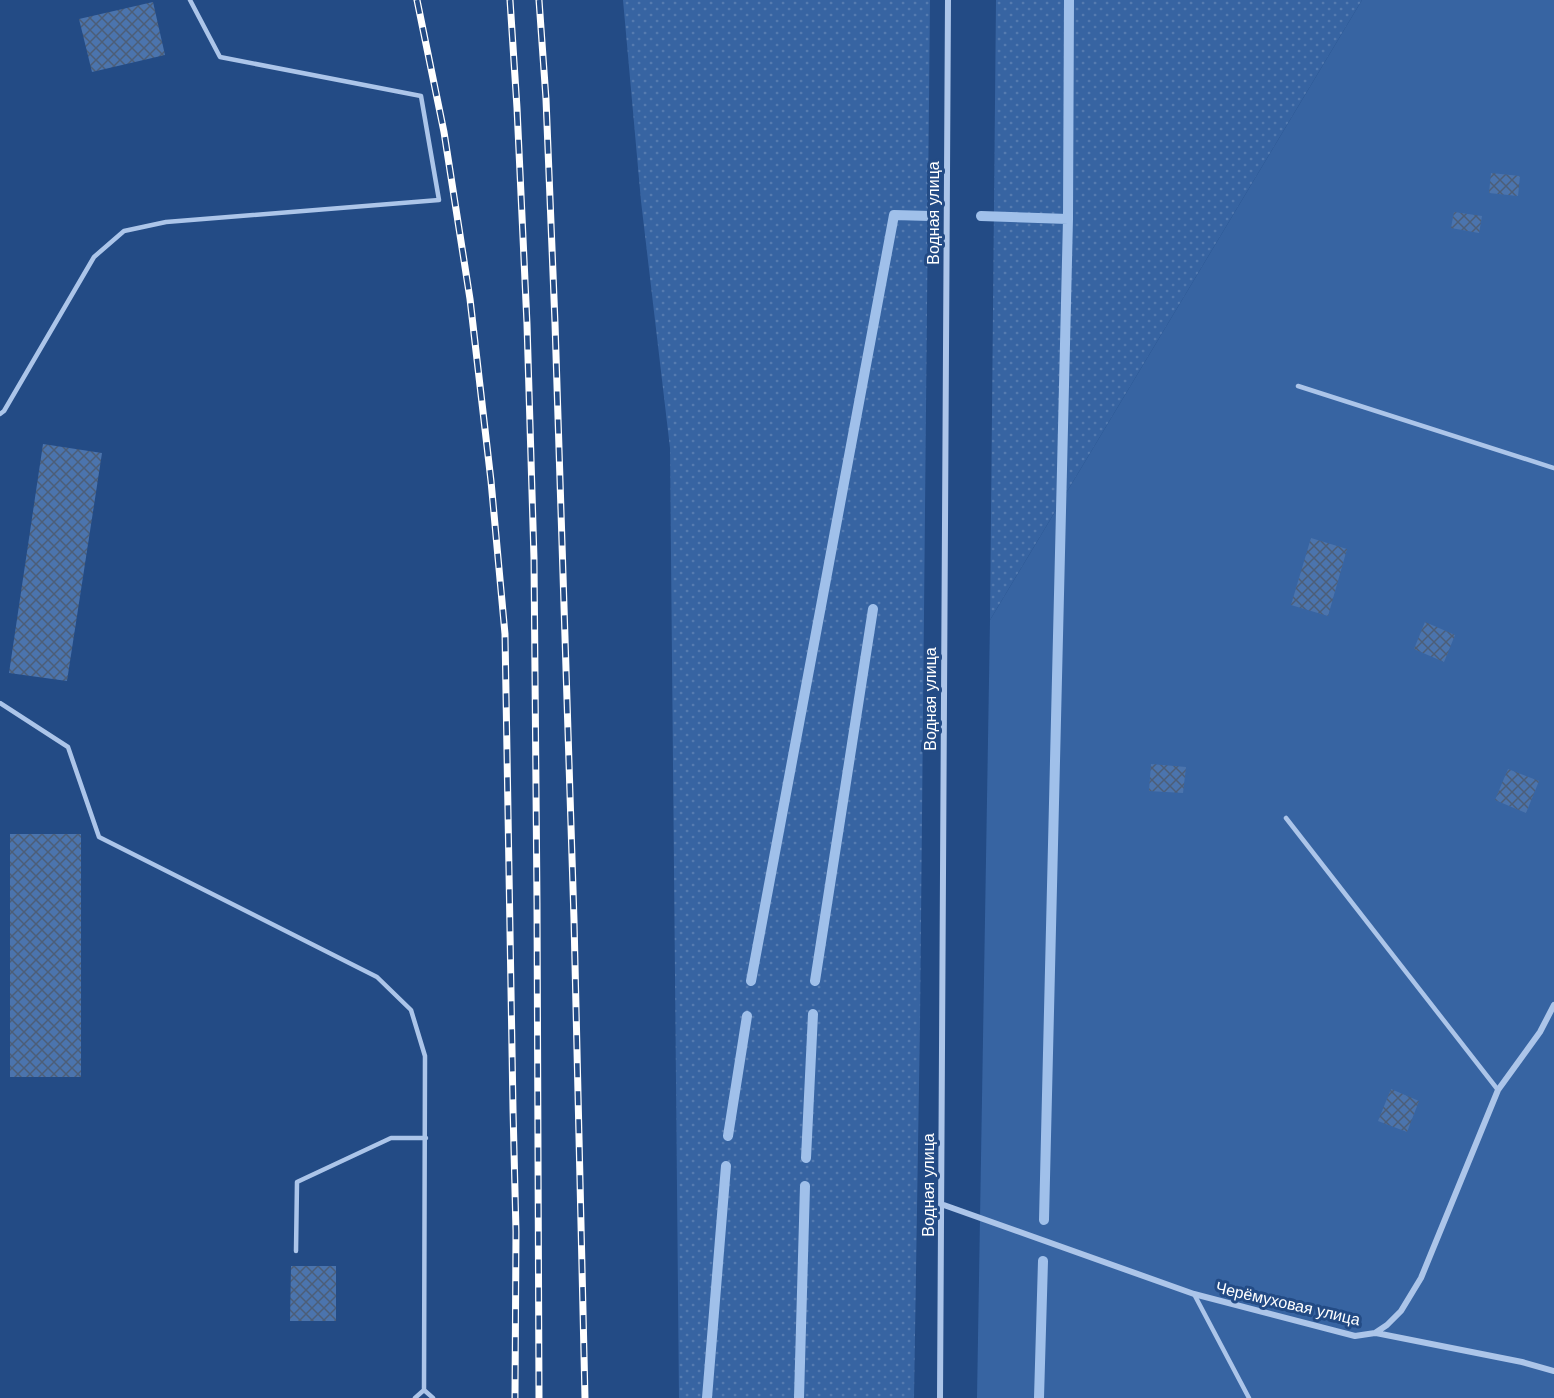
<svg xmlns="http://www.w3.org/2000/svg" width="1554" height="1398" viewBox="0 0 1554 1398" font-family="Helvetica,sans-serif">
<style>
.grass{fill:url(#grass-dots)}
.garden{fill:#3764a2}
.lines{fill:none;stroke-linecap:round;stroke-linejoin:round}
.stream{stroke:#a0c0ea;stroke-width:10}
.building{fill:url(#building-cross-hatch)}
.service{stroke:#acc5e9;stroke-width:4.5}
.minor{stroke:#acc5e9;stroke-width:6}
.rail-casing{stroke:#fff;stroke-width:7}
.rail{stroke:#234b85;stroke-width:4.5;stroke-dasharray:14;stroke-linecap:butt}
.labels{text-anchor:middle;stroke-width:6;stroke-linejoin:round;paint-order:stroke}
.street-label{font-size:16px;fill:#fff;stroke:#234b85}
</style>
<defs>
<pattern id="grass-dots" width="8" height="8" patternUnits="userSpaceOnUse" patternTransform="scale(1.5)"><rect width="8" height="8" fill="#3764a2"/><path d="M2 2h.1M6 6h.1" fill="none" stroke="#557bb0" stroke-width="1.8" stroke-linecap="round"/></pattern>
<pattern id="building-cross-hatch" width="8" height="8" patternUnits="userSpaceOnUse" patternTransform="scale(1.5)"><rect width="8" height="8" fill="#4b74ad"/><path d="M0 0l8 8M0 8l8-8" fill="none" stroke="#4c5e78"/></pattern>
</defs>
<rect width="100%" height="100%" fill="#234b85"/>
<path class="grass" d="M623,0H930L920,1022L914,1398H679L670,448L641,201Z
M996,0H1362L990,620Z"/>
<path class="garden" d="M1362,0H1554V1398H977L990,620Z"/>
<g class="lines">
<path class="stream" d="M981,216L1068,219
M751,981L894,215L930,216
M815,981L873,609
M728,1136L747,1016
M806,1158L813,1014
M1044,1220L1068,219L1069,0
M707,1398L726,1166
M799,1398L805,1186
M1039,1398L1043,1261"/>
</g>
<path class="building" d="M153,2L165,55L92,72L79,19Z
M1491,173L1520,176L1518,196L1489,193Z
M1454,212L1482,216L1479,233L1451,228Z
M43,444L102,453L67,681L9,673Z
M1311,538L1347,549L1328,616L1291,605Z
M1425,622L1455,635L1444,662L1414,649Z
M1151,764L1186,767L1183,793L1149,791Z
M1508,769L1539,781L1526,813L1495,800Z
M10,834H81V1077H10Z
M1391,1089L1419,1101L1407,1132L1378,1121Z
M291,1266H336V1321H290Z"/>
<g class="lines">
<path class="service" d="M1298,386L1554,468
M0,414L4,411L94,257L124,231L166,222L439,200L421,96L220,57L190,0
M0,703L68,747L99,837L377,977L411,1010L425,1056L424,1390L415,1398
M1286,818L1498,1090
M296,1251L297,1182L391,1138H426
M1194,1294L1249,1398
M424,1390L433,1398"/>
<path class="minor" d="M941,1204L1194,1294L1355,1336L1375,1333L1387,1325L1401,1311L1421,1278L1498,1090L1540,1032L1554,1005
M1376,1333L1522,1362L1554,1371
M940,1398L948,0"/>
<defs>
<path id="rail" d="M417,0L444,132L470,299L491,481L505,634L513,1109L516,1232L515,1398
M510,0L517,108L527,324L534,559L537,903L539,1398
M539,0L546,99L555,323L574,920L585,1398"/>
</defs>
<use href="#rail" class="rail-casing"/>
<use href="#rail" class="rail"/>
</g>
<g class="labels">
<g class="street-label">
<text transform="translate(933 213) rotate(-90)" y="6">Водная улица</text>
<text transform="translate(930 699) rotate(-90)" y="6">Водная улица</text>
<text transform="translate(928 1185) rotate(-90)" y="6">Водная улица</text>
<text transform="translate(1288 1303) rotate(13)" y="6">Черёмуховая улица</text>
</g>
</g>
</svg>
